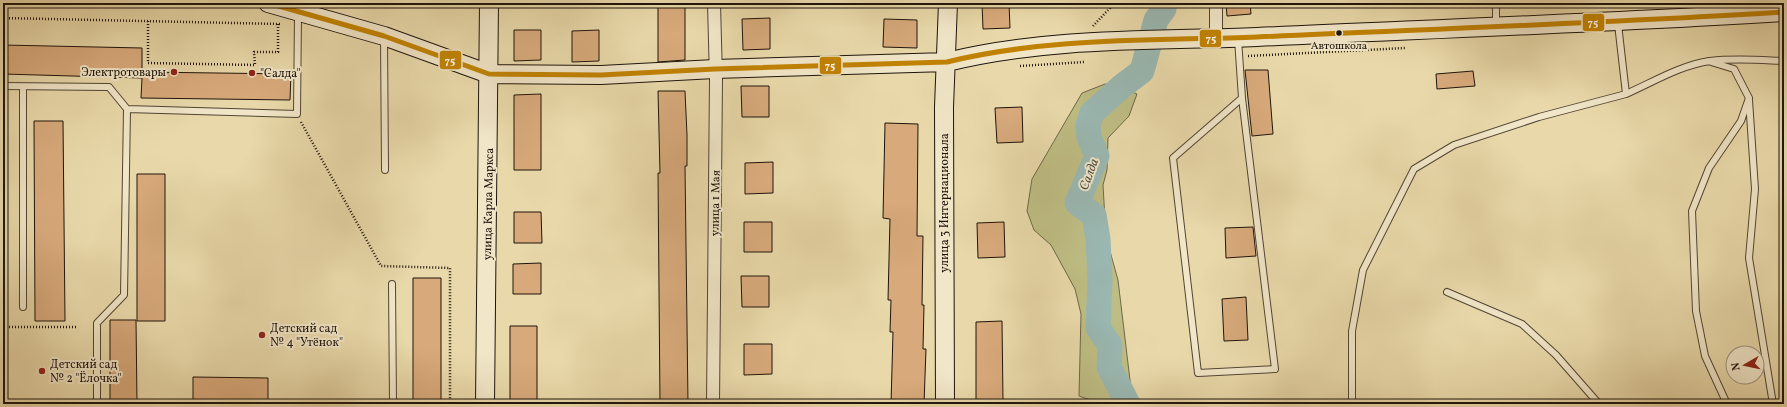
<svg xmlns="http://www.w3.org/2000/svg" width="1787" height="407" viewBox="0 0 1787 407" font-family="Vollkorn,serif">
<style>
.green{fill:#bebd84;stroke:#6e6848}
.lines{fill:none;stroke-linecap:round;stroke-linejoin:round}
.river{stroke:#9ab8b2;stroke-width:25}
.building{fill:#d8aa7b;stroke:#1e140c}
.lane-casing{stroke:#514534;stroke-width:8}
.street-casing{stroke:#514534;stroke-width:14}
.secondary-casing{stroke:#1e140c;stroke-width:20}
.path{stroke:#1e140c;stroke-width:2.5;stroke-dasharray:1 2;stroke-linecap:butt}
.lane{stroke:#f1e6c8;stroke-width:6}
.street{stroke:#f1e6c8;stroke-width:12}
.secondary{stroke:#f1e6c8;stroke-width:18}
.bus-1-casing{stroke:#f1e6c8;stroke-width:8}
.bus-1{stroke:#c18203;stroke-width:5}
.bus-dot{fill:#1e140c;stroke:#f1e6c8;stroke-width:1.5}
.poi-dot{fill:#8f2418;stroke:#f1e6c8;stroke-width:1.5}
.labels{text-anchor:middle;stroke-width:4;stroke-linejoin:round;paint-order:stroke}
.bus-label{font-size:11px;fill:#1e140c;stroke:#f1e6c8}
.poi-label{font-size:12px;fill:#1e140c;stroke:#f1e6c8;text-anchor:start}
.street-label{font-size:12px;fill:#1e140c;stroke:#f1e6c8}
.water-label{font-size:13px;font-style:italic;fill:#494d46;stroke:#f1e6c8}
.line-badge{stroke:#f1e6c8;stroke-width:1.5}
.badge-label{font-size:11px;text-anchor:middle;font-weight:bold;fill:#fff}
</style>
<rect width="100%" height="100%" fill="#e9d9aa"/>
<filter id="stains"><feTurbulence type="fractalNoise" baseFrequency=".005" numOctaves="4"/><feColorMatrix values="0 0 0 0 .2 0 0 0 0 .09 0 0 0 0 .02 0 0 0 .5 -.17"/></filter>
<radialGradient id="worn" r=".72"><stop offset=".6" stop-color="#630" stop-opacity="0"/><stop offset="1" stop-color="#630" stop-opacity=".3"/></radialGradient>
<path class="green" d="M1105,84L1121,87L1137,94L1129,116L1108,138L1107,170L1103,185L1106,237L1118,280L1132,397C1116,407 1095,402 1079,396L1081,314L1075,289L1051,245L1034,230L1027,211L1032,179L1082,93Z"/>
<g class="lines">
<path class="river" d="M1128,404L1109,367L1110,345L1098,328L1100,280L1098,239L1094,215L1077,203L1097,156L1089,137L1088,125L1092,113L1121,87L1142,71L1156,20L1164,9L1163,3"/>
</g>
<path class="building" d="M658,3H685V60L658,62Z
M982,3H1009L1010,28L983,29Z
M1226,3H1250L1251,14L1227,16Z
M770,18V49L743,50L742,19Z
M884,19L917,20V48L883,47Z
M514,30H541V60L514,61Z
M599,30V61L572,62V31Z
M3,45L142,48V72L291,74L290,100L141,98L142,78L3,74Z
M1245,70H1268L1273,134L1252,136Z
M1473,71L1475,86L1437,89L1436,74Z
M741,86H769V117H742Z
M658,91H685L687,135V166H685L688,404H660L658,173H660Z
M541,94V170H514V95Z
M1022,107L1023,142L997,143L995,108Z
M34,121H63L65,321H35Z
M885,123L918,124L917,236H923L922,305H924L923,349H926L924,404H891L893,332H890L891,300H888L890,219L883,218Z
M773,162V193L745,194V163Z
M137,174H165V321H137Z
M514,212H541L542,243H514Z
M744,222H772V252H744Z
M1004,222L1005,257L978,258L977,223Z
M1253,227L1256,256L1226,258L1225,228Z
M541,263V294H513V264Z
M741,276H769V307H742Z
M413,278H441V404H413Z
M1246,297L1248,340L1224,341L1222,299Z
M110,320H136L137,404H110Z
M1002,321L1003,401L976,402V322Z
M510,326H537V404H510Z
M744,344H772V374L744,375Z
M193,377L268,378V404H193Z"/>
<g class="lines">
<defs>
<path id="lane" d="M1496,3V25
M1618,24L1626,94C1653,82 1681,65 1710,61C1735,58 1759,60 1784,61
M384,38L385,170
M1238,39L1242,98L1173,158L1198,373L1275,369L1242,98
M1708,61L1734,69L1749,98L1741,121L1709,168L1692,211L1696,311L1705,356L1727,404
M3,86L109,87L127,109L124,295L97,323V404
M23,87V307
M1749,100L1755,189L1749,258L1773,404
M127,109L297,114L298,14
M392,284L393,404
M1447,292L1522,324L1556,355L1599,404
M1352,404V331L1363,270L1414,169L1454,145L1539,117L1626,94"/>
<path id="street" d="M1216,3V38
M713,404L716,79L714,3"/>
<path id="secondary" d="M268,3L384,36L489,74L601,75L715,69L947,62C1048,37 1154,41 1257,37C1433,29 1608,23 1784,12
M485,404L489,3
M945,404L944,107L948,3"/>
</defs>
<use href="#lane" class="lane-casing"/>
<use href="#street" class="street-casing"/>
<use href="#secondary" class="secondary-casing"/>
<path class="path" d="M3,18L281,24
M148,21V63L255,65L254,52H278V24
M1093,26L1110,8L1111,3
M1248,56L1405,48
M1020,66L1084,62
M301,122L381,266L450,268V404
M3,327H76"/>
<use href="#lane" class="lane"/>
<use href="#street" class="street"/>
<use href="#secondary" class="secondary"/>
<defs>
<path id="bus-1" d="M268,3L384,36L489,74L601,75L715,69L947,62C1048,37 1154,41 1257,37C1433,29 1608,23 1784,12"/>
</defs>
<use href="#bus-1" class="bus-1-casing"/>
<use href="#bus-1" class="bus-1"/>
</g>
<circle class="bus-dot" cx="1339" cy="33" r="3.5"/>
<g class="poi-dot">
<circle cx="174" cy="72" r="4"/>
<circle cx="252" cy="73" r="4"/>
<circle cx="262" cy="335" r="4"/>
<circle cx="42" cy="371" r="4"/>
</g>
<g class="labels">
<g class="bus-label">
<text x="1339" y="49">Автошкола</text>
</g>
<g class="poi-label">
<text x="166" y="76" text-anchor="end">Электротовары</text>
<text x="260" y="77">"Салда"</text>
<text x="270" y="332">Детский сад<tspan x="270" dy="14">№ 4 "Утёнок"</tspan></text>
<text x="50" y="368">Детский сад<tspan x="50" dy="14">№ 2 "Ёлочка"</tspan></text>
</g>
<g class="street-label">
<text transform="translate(715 203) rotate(-89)" y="4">улица 1 Мая</text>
<text transform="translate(944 203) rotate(-90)" y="4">улица 3 Интернационала</text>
<text transform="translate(488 204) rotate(-89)" y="4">улица Карла Маркса</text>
</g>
<g class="water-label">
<text transform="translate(1088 174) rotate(-70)" y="5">Салда</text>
</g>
</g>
<g class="line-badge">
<rect x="1582" y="13" width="23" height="19" rx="4" fill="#c18203"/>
<rect x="1199" y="29" width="23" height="19" rx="4" fill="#c18203"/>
<rect x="439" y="50" width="23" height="20" rx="4" fill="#c18203"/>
<rect x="819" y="56" width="23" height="19" rx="4" fill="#c18203"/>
</g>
<g class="badge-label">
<text x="1593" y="26">75</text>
<text x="1211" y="42">75</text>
<text x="450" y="64">75</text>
<text x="830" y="69">75</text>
</g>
<rect width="1787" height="407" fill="none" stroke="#e9d9aa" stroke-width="16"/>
<rect x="4" y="4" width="1779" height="399" fill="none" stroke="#1e140c" stroke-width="2"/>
<rect x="8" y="8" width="1771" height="391" fill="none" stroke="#1e140c"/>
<g transform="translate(1745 365) rotate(261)"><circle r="19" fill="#f1e6c8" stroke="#9d927d"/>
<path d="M0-3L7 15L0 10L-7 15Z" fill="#8f2418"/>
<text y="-6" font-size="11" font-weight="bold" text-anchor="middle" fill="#1e140c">N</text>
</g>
<rect width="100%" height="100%" filter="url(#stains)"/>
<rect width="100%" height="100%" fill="url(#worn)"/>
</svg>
